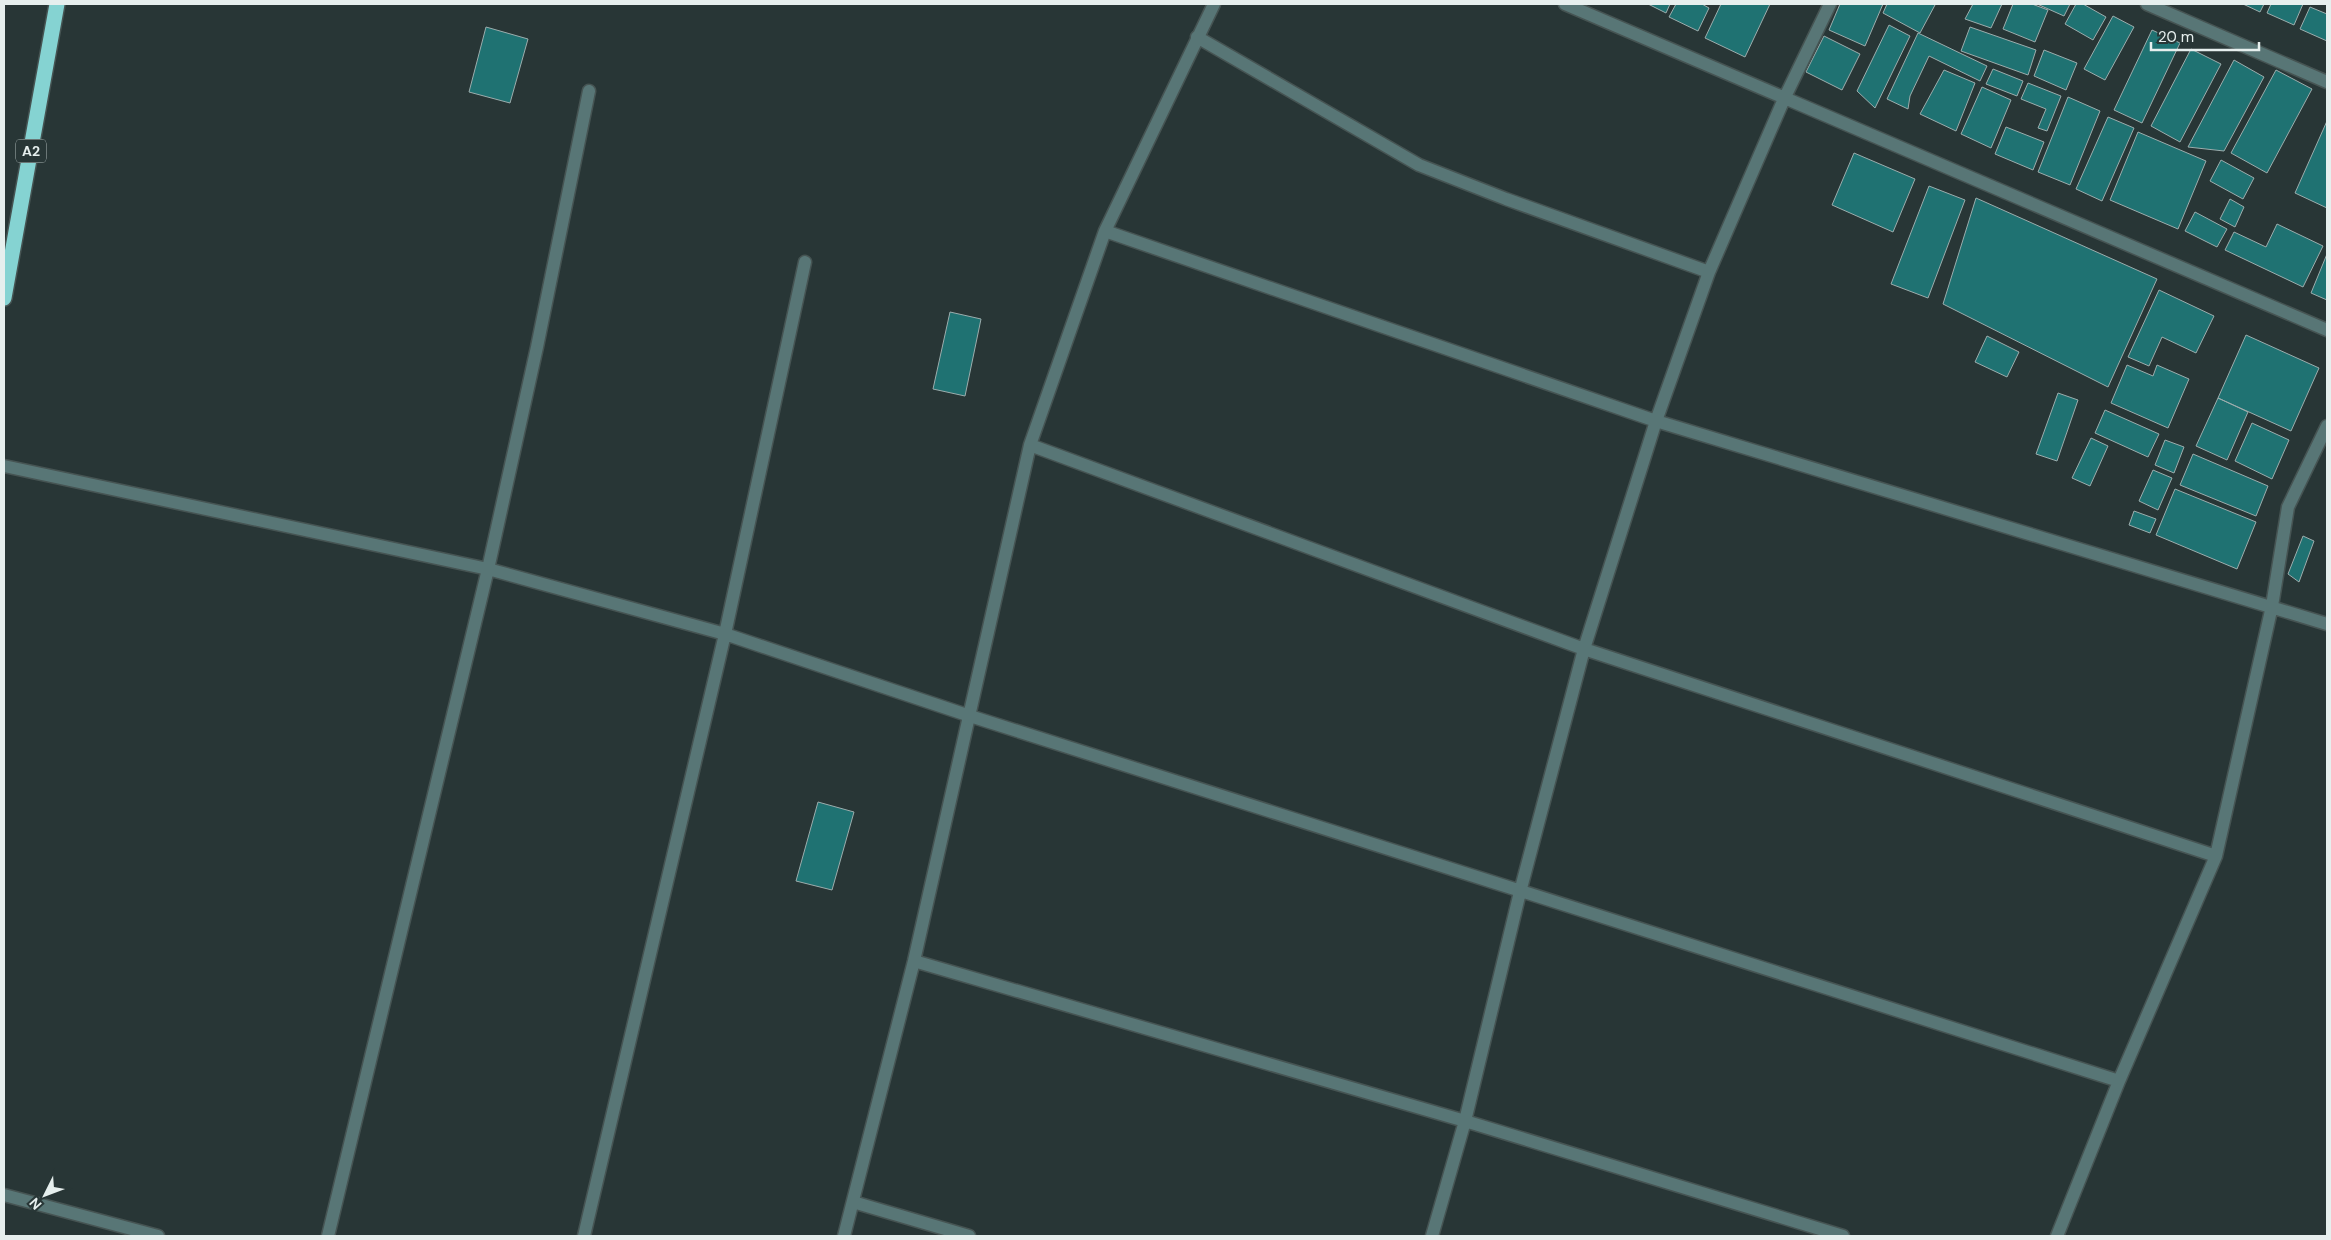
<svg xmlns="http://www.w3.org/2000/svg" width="2331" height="1240" viewBox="0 0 2331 1240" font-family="'DM Sans',sans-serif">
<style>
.building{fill:#1f7272;stroke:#9cadad}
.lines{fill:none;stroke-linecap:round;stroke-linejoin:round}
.minor-casing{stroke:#465453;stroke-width:15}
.highway-casing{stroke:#465453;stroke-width:18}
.minor{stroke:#587676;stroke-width:12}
.highway{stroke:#85d3d2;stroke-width:15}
.labels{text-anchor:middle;stroke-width:5;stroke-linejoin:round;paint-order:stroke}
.shield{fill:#283636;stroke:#adb8b7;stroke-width:1}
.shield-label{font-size:14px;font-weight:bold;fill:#e6efee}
</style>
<rect width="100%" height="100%" fill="#283636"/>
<path class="building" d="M1648,4H1670L1666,13Z
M1676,4H1702L1709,8L1698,31L1669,17Z
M1721,4H1770L1745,57L1705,38Z
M1840,4H1883L1865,46L1829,30Z
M1887,4H1932L1935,5L1920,33L1883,13Z
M1973,4H2002L1991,28L1965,19Z
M2013,4H2032L2048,10L2035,42L2003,29Z
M2037,4H2070L2064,16Z
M2076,4H2083L2106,17L2093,40L2065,24Z
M2243,4H2264L2260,12Z
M2271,4H2303L2294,25L2267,13Z
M2310,7L2327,14V41L2300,29Z
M2113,16L2134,27L2105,80L2084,69Z
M1889,25L1910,36L1875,108L1857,91Z
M486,27L528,39L510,103L469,92Z
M1970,27L2036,50L2028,75L1961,51Z
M2152,30L2180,43L2142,123L2114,110Z
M1918,33L1987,66L1980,81L1929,56L1910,96L1908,109L1887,99Z
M1824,36L1860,54L1842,90L1806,72Z
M2191,49L2221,64L2180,142L2151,126Z
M2044,50L2077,63L2066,90L2034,76Z
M2234,60L2264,77L2224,151L2188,147Z
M1993,69L2023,81L2017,96L1986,84Z
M1944,70L1975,83L1956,131L1920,114Z
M2276,70L2312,89L2267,173L2231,153Z
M2028,83L2061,96L2047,131L2038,128L2046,109L2021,99Z
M1982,87L2011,100L1991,148L1961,134Z
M2068,97L2100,111L2070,185L2038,172Z
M2108,117L2134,128L2102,201L2076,189Z
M2327,121V208L2295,193Z
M2006,127L2044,142L2033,170L1995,154Z
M2138,132L2206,161L2178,229L2110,200Z
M1854,153L1915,179L1893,232L1832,205Z
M2221,160L2254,178L2243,199L2210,181Z
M1929,186L1965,200L1928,298L1891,284Z
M1976,198L2157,279L2108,387L1943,304Z
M2230,199L2244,207L2235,227L2220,219Z
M2195,212L2227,229L2217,247L2185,231Z
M2277,224L2323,246L2303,287L2225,250L2234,232L2266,247Z
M2327,254V300L2311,293Z
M2159,290L2214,316L2196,353L2162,337L2149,366L2128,357Z
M950,312L981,319L965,396L933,389Z
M2246,335L2319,368L2291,431L2218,398Z
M1987,336L2019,352L2007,377L1975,362Z
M2127,365L2153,376L2157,365L2189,379L2168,428L2111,403Z
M2058,393L2078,400L2057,461L2036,454Z
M2218,398L2248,412L2227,460L2196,446Z
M2105,410L2159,434L2148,457L2095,433Z
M2252,423L2289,440L2272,479L2235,461Z
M2091,438L2108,446L2090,486L2072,478Z
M2165,440L2184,447L2174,473L2155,465Z
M2193,454L2268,486L2256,516L2180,485Z
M2153,470L2172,478L2158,510L2139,501Z
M2175,489L2256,522L2237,569L2156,535Z
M2134,511L2156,519L2150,533L2129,525Z
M2303,536L2314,541L2299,582L2288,574Z
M818,802L854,812L832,890L796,881Z"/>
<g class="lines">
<defs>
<path id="minor" d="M1565,4L2327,330
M2147,4L2327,82
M1197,37L1419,165L1506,199L1709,272
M1105,231L1656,421L2327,624
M1030,445L1584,649L2216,856
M4,466L488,569L725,634L970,716L2119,1081
M914,961L1465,1121L1843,1236
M4,1195L158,1236
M853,1202L969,1236
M328,1236L488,569L537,347L589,91
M584,1236L725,634L805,262
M844,1236L914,961L1030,445L1105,231L1214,4
M1432,1236L1465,1121L1520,892L1584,649L1656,421L1709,272L1784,99L1830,4
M2057,1236L2119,1081L2216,856L2272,606L2288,507L2327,426"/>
<path id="highway" d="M4,298L57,4"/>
</defs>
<use href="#minor" class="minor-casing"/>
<use href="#highway" class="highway-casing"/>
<use href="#minor" class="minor"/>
<use href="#highway" class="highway"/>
</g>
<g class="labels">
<rect class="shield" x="16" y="139.5" width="30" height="23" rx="4"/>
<g class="shield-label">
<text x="31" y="156">A2</text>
</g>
</g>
<rect width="2331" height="1240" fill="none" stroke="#e6efee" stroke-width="10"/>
<g transform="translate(45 1195) rotate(228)" stroke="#283636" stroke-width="4" paint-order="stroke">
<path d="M0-4L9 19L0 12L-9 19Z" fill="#e6efee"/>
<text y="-8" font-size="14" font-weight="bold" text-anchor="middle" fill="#e6efee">N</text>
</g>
<path d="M2151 42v8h108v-8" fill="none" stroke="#e6efee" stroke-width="2.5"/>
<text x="2158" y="42" font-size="15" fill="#e6efee" stroke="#283636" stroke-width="4" paint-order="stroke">20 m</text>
</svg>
